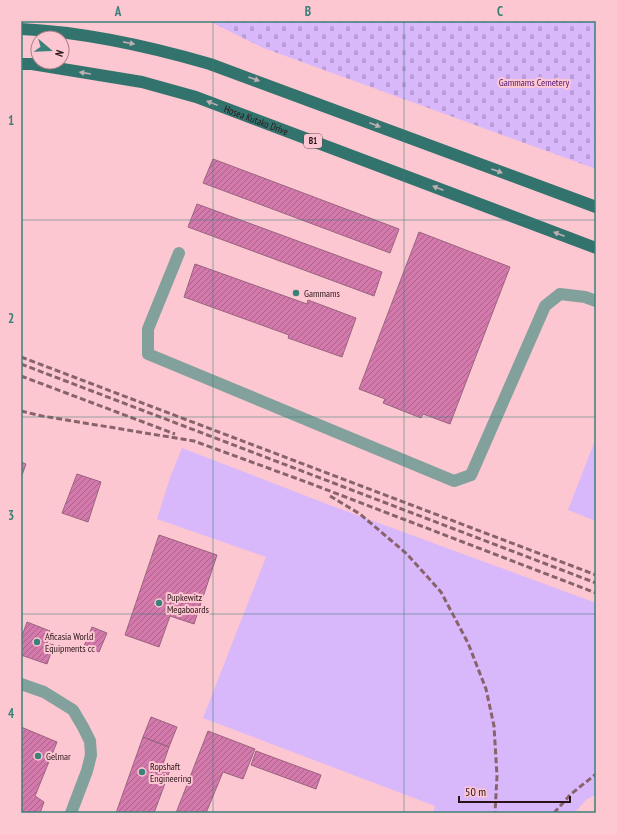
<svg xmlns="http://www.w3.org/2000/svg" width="617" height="834" viewBox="0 0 617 834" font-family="'PT Sans Narrow',sans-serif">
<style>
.grass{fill:#d8b7fb}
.cemetery{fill:url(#cemetery-stones)}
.building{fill:url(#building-hatch);stroke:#996480}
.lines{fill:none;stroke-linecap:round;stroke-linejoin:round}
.minor{stroke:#82a19d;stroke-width:12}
.major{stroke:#33736d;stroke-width:12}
.rail{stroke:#88636a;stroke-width:3;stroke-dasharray:6 3;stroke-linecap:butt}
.oneway{fill:#c0aeb3}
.grid{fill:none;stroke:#3a8179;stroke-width:1;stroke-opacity:0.55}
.poi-dot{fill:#3a8179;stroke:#fdc7d1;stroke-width:1.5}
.labels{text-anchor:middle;stroke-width:4;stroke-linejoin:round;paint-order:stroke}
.shield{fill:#fdc7d1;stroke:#6a4a50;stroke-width:1}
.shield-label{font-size:9px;font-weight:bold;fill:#2b1419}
.park-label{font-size:10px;fill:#4e1277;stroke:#fdc7d1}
.street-label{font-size:10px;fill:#2b1419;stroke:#fdc7d1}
.poi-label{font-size:10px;fill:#2b1419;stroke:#fdc7d1;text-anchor:start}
.neatline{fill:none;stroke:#3a8179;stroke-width:1.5}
.grid-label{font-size:13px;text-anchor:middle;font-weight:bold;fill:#3a8179}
</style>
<defs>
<pattern id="cemetery-stones" width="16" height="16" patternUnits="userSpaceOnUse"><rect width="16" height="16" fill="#d8b7fb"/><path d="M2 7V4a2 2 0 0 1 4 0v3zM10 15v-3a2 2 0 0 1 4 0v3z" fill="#ba9cd7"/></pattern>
<pattern id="building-hatch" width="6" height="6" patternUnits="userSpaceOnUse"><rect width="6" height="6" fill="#d379ab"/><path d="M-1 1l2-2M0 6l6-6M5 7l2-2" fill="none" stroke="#ab628a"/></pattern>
</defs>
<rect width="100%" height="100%" fill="#fdc7d1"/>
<path class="grass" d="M596,438V521L568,510Z
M182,448L327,504L596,603V794L586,800L574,813H433L435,806L203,718L266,557L157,519L171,475Z"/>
<path class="cemetery" d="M209,21H596V169L261,47Z"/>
<path class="building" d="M213,159L399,229L390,253L203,183Z
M197,204L382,272L374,296L188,227Z
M419,232L510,267L450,424L423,414L421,418L383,403L385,399L359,389Z
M195,264L307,304L308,300L356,318L342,357L288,338L289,335L184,297Z
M21,462L26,464L21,478Z
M77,474L101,482L88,522L62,513Z
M159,535L217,555L194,624L170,616L159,647L125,635Z
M27,622L50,631L47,643L54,645L47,664L21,655V635L22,636Z
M92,627L107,633L99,652L84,646Z
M151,717L177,727L169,747L143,737Z
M21,727L57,742L35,796L44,802L40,813H21Z
M208,731L255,749L243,779L223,772L206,813H176Z
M143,737L169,747L162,767L170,770L154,813H116Z
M256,751L321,775L316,789L251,765Z"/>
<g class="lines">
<path class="minor" d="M179,253L148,329V354L454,481L471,475L545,306L560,294L585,297L596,301
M21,684L44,692L73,710L83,727L90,741L91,755L87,771L71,813"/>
<g class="major">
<path d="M21,29C86,32 148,46 210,64L596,207"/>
<path id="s1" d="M21,64H32L142,82L196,97L596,248"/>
</g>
<path class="rail" d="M21,357L596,575
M21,364L596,583
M21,376L175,434
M21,411L42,416L194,441L309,483L596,593
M330,496L360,514L407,554L441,592L468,643L486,689L494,726L497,776L495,813
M554,813L571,794L596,774"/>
</g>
<defs><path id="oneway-solid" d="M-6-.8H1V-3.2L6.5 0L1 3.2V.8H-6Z"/></defs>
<g class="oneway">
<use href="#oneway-solid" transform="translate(129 43) rotate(11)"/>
<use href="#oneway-solid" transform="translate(85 73) rotate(-171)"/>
<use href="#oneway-solid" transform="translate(254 79) rotate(20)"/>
<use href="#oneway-solid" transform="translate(212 103) rotate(-159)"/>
<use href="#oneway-solid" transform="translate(375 125) rotate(21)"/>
<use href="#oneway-solid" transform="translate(497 171) rotate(20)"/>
<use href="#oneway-solid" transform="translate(438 188) rotate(-159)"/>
<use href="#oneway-solid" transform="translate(559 234) rotate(-159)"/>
</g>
<path class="grid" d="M213,21V813M404,21V813M21,220H596M21,417H596M21,614H596"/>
<g class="poi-dot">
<circle cx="296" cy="293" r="4"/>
<circle cx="159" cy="603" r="4"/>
<circle cx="37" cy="642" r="4"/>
<circle cx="38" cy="756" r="4"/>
<circle cx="142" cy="772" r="4"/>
</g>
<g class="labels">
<rect class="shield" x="304" y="134" width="18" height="14" rx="3"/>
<g class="shield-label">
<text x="313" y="144">B1</text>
</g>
<g class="park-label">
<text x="534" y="86">Gammams Cemetery</text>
</g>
<g class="street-label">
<text dy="4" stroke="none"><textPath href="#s1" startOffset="243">Hosea Kutako Drive</textPath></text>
</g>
<g class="poi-label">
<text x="304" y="297">Gammams</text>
<text x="167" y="601">Pupkewitz<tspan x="167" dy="12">Megaboards</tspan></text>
<text x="45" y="640">Aficasia World<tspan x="45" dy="12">Equipments cc</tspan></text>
<text x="46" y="760">Gelmar</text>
<text x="150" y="770">Ropshaft<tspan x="150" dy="12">Engineering</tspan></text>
</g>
</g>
<rect width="617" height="834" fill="none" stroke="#fdc7d1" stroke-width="44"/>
<g transform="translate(50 50) rotate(109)"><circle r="19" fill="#fdc7d1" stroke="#a97f87"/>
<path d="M0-3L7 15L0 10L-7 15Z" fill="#3a8179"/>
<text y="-6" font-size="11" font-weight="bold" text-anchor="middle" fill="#2b1419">N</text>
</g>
<path d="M459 796v6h111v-6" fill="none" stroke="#2b1419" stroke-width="2"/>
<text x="465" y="796" font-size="12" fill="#2b1419" stroke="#fdc7d1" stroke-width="3" paint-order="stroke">50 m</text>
<rect x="22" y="22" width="573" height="790" class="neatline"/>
<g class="grid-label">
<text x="118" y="16">A</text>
<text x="308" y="16">B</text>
<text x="500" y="16">C</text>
<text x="11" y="125">1</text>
<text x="11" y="323">2</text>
<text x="11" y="520">3</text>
<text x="11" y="718">4</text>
</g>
</svg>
